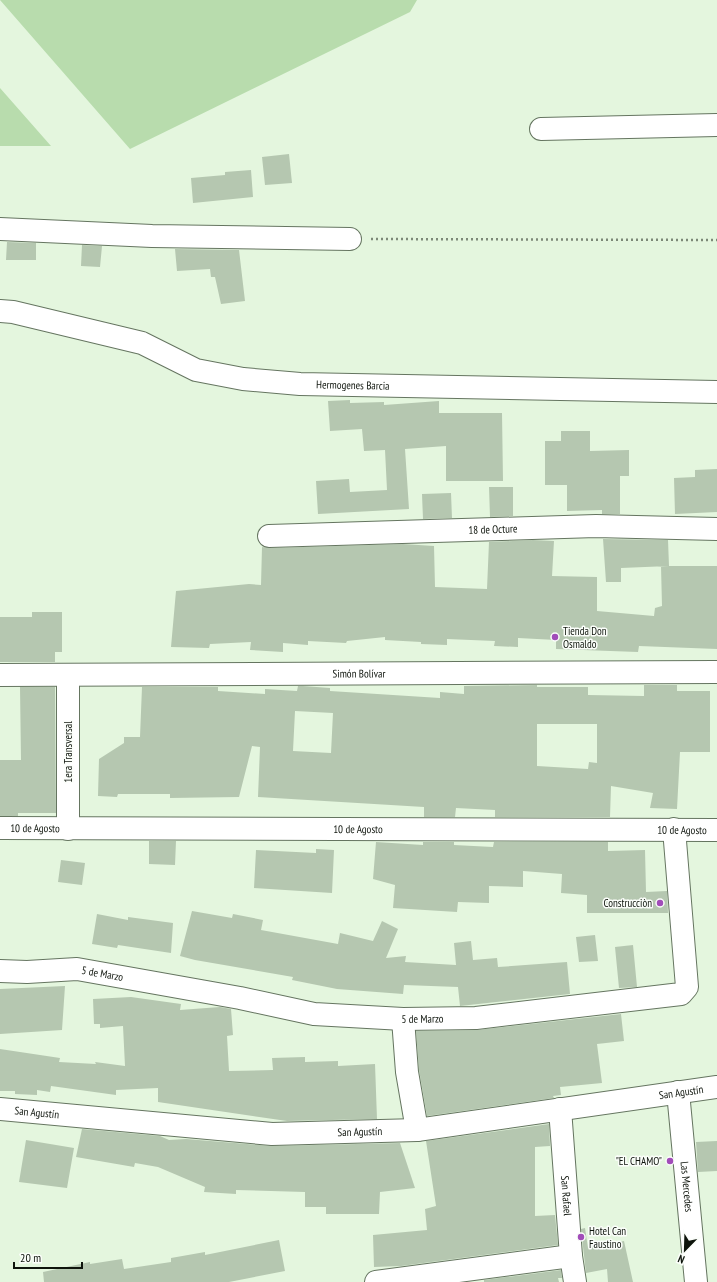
<svg xmlns="http://www.w3.org/2000/svg" width="717" height="1282" viewBox="0 0 717 1282" font-family="'PT Sans Narrow',sans-serif">
<style>
.green{fill:#b8dcad}
.building{fill:#b5c7b0;fill-rule:evenodd}
.lines{fill:none;stroke-linecap:round;stroke-linejoin:round}
.minor-casing{stroke:#657560;stroke-width:24}
.path{stroke:#7c8877;stroke-width:2.5;stroke-dasharray:2 3;stroke-linecap:butt}
.minor{stroke:#fff;stroke-width:22}
.poi-dot{fill:#a14cb9;stroke:#fbfefa;stroke-width:1.5}
.labels{text-anchor:middle;stroke-width:3;stroke-linejoin:round;paint-order:stroke}
.street-label{font-size:11px;fill:#0e140c;stroke:#fbfefa}
.poi-label{font-size:11px;fill:#0e140c;stroke:#fbfefa;text-anchor:start}
</style>
<rect width="100%" height="100%" fill="#e4f6de"/>
<path class="green" d="M0,0H417L410,12L130,149Z
M0,88L51,146H0Z"/>
<path class="building" d="M289,154L292,183L265,185L262,157Z
M251,170L253,197L193,203L191,178L225,175V172Z
M7,242L36,243V260H6Z
M82,245L102,246L100,267L81,266Z
M175,249L239,250L245,301L221,304L215,277H211L210,269L177,271Z
M350,400V403L384,402V405L439,401V413H502L503,481H446V446L405,449L409,509L318,514L316,481L349,479L350,492L387,490L385,450L364,451L362,429L330,431L328,401Z
M561,431H590V451L629,450V476H620V514H602V510L567,511V485H545V441H561Z
M717,469V512L675,514L674,478L695,477V470Z
M489,487H513V516L490,517Z
M451,493L452,518L423,519L422,494Z
M603,539L668,540L669,566L621,568V582H606Z
M533,540L554,541L552,576L597,577V611L654,616L655,608L662,606L661,566H717V649L639,646L638,652L556,649V640L518,638V647L494,646L495,641L447,639V645L421,644V642L385,640V637L347,641L346,643L308,641V645L283,643V652L250,650L251,642L210,644L209,648L171,647L176,591L249,584L261,585L262,547L269,548L403,544L434,546L435,587L487,589L489,542Z
M32,612H62V652H55V662H0V617H32Z
M537,685V687H588V695L644,696V685H677V691H710V752H680L677,809L650,808L653,793L611,786L610,817H495V810L456,808L455,817H424V807L258,797L260,747L252,746L239,797L170,798V794H118L117,797L98,796L99,759L124,743V737H140L142,687H218V691L265,694V689L297,691L298,686H303L330,688V691L440,698V692L464,694V686ZM295,711L333,713L331,753L293,751ZM537,724H597V763L589,762L588,769L537,766Z
M20,687H55L56,813H18V816H0V760H21Z
M149,841H176L175,865L149,864Z
M376,842L423,845V842H454V845L493,847L494,842H608V851L645,850L646,892L667,891L668,913H587V895L561,893L562,874L523,871V887L489,886V903L458,902L457,912L393,908L395,885L373,879Z
M316,849L334,850L332,893L254,888L256,850L316,853Z
M61,860L85,863L82,885L58,882Z
M192,911L232,918L233,914L263,920L261,930L338,944L340,933L373,941L382,921L398,929L386,958L406,956L405,962L456,965L454,943L471,941L473,960L497,958L498,967L567,962L570,994L460,1006L458,987L404,985L403,994L337,989L292,980L293,977L195,960L180,956Z
M97,914L128,920V917L173,923L171,953L118,945L117,948L92,944Z
M595,935L598,961L579,962L576,937Z
M633,945L637,987L619,988L615,947Z
M65,986L62,1030L0,1034V989Z
M131,997L181,1004L180,1010L220,1007L231,1009L233,1035L227,1036L229,1071L273,1070L272,1058L305,1057V1062L338,1061V1066L375,1064L377,1119L287,1121L158,1102V1088L116,1090V1095L51,1086L50,1092L37,1090V1095L15,1094V1091H0V1049L60,1058L59,1062L96,1064L95,1062L125,1066L123,1026L100,1028V1024H94L93,999Z
M621,1014L624,1041L597,1044L602,1083L560,1087L561,1095L553,1096L554,1098L427,1116L419,1070L416,1031L477,1030Z
M549,1124L550,1146L535,1147V1216L555,1215L558,1245L401,1266L374,1267L373,1235L427,1230L425,1209L436,1206L426,1141Z
M82,1129L160,1136L169,1140L186,1139L271,1146L400,1143L415,1188L380,1192L379,1214H326V1207H305V1192L236,1190V1194L204,1192L205,1187L158,1167L135,1163L134,1167L76,1157Z
M26,1140L74,1148L67,1188L19,1182Z
M717,1141V1171L698,1172L696,1142Z
M585,1228L588,1248L624,1241L633,1282H608L607,1269L586,1273L581,1229Z
M279,1240L285,1271L229,1282H44L43,1272L90,1262V1264L122,1259L124,1269L171,1262V1258L205,1252V1255Z
M561,1270L562,1278H558L559,1282H484V1280Z"/>
<g class="lines">
<defs>
<g id="minor">
<path d="M541,129L717,125"/>
<path d="M0,229L152,236L350,239"/>
<path id="s1" d="M0,311L13,312L142,343L196,370L243,379L300,384L717,392"/>
<path id="s2" d="M269,536L596,526L717,529"/>
<path id="s3" d="M0,675L717,672"/>
<path d="M68,675V829"/>
<path id="s4" d="M0,828L717,830"/>
<path id="s5" d="M0,971L27,972L77,969L240,998L314,1014L403,1019L476,1018L681,994L687,987L674,829"/>
<path d="M403,1019L407,1072L417,1130"/>
<path id="s6" d="M678,1092L696,1282"/>
<path id="s7" d="M0,1109L272,1134L417,1130L717,1087"/>
<path id="s8" d="M560,1109L571,1256L575,1282"/>
<path d="M376,1282L571,1256"/>
</g>
</defs>
<use href="#minor" class="minor-casing"/>
<path class="path" d="M371,239L717,240"/>
<use href="#minor" class="minor"/>
</g>
<g class="poi-dot">
<circle cx="555" cy="637" r="4"/>
<circle cx="660" cy="903" r="4"/>
<circle cx="670" cy="1161" r="4"/>
<circle cx="581" cy="1237" r="4"/>
</g>
<g class="labels">
<g class="street-label">
<text dy="4" stroke="none"><textPath href="#s1" startOffset="364">Hermogenes Barcia</textPath></text>
<text dy="4" stroke="none"><textPath href="#s2" startOffset="224">18 de Octure</textPath></text>
<text dy="4" stroke="none"><textPath href="#s3" startOffset="359">Simón Bolívar</textPath></text>
<text transform="translate(68 752) rotate(-90)" y="4">1era Transversal</text>
<text dy="4" stroke="none"><textPath href="#s4" startOffset="35">10 de Agosto</textPath></text>
<text dy="4" stroke="none"><textPath href="#s4" startOffset="358">10 de Agosto</textPath></text>
<text dy="4" stroke="none"><textPath href="#s4" startOffset="682">10 de Agosto</textPath></text>
<text dy="4" stroke="none"><textPath href="#s5" startOffset="103">5 de Marzo</textPath></text>
<text dy="4" stroke="none"><textPath href="#s5" startOffset="427">5 de Marzo</textPath></text>
<text dy="4" stroke="none"><textPath href="#s7" startOffset="685">San Agustín</textPath></text>
<text dy="4" stroke="none"><textPath href="#s7" startOffset="37">San Agustín</textPath></text>
<text dy="4" stroke="none"><textPath href="#s7" startOffset="361">San Agustín</textPath></text>
<text dy="4" stroke="none"><textPath href="#s6" startOffset="95">Las Mercedes</textPath></text>
<text dy="4" stroke="none"><textPath href="#s8" startOffset="87">San Rafael</textPath></text>
</g>
<g class="poi-label">
<text x="563" y="635">Tienda Don<tspan x="563" dy="13">Osmaldo</tspan></text>
<text x="652" y="907" text-anchor="end">Construcciòn</text>
<text x="662" y="1165" text-anchor="end">"EL CHAMO"</text>
<text x="589" y="1235">Hotel Can<tspan x="589" dy="13">Faustino</tspan></text>
</g>
</g>
<g transform="translate(685 1250) rotate(203)" stroke="#fbfefa" stroke-width="3" paint-order="stroke">
<path d="M0-3L7 15L0 10L-7 15Z" fill="#0e140c"/>
<text y="-6" font-size="11" font-weight="bold" text-anchor="middle" fill="#0e140c">N</text>
</g>
<path d="M14 1262v6h68v-6" fill="none" stroke="#0e140c" stroke-width="2"/>
<text x="20" y="1262" font-size="12" fill="#0e140c" stroke="#fbfefa" stroke-width="3" paint-order="stroke">20 m</text>
</svg>
